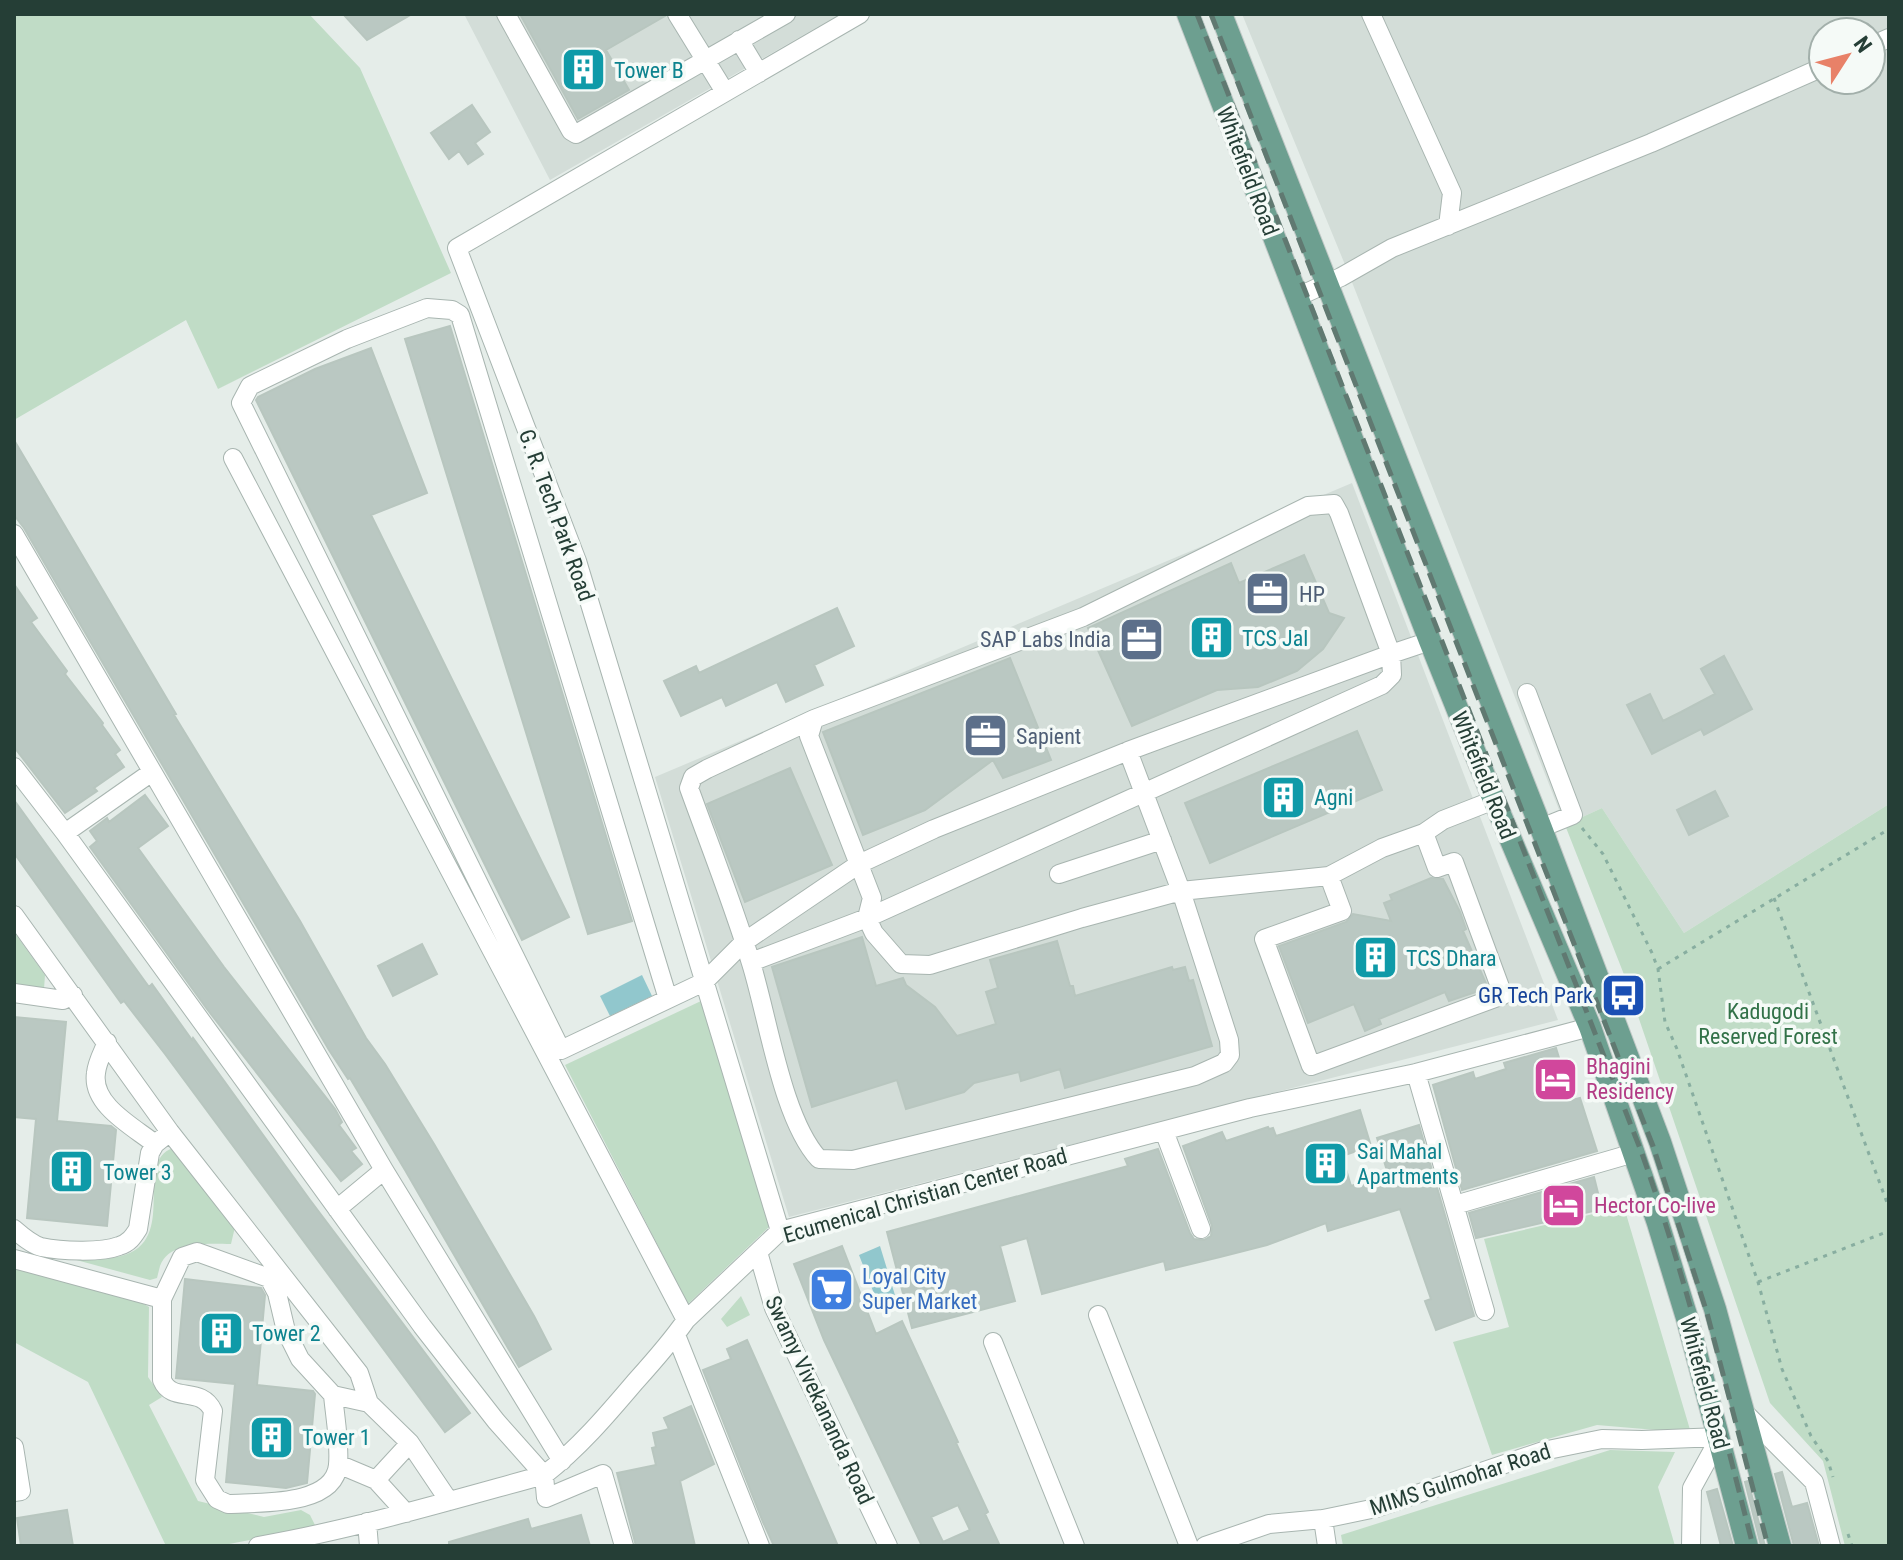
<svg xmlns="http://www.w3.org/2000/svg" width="1903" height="1560" viewBox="0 0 1903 1560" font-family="'Roboto Condensed',sans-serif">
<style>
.built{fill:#d3ddd8;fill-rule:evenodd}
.green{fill:#c0dcc6}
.water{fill:#91c7cd}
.building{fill:#bac8c2;stroke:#b8c6bf;stroke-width:2;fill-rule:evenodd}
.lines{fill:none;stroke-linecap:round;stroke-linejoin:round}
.minor-casing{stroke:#a8b5b0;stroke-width:20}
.major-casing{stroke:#c2c9c7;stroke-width:24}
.path{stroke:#88aea0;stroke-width:3;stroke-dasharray:4 6;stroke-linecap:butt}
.minor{stroke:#fff;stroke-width:18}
.major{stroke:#6d9f90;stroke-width:22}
.rail{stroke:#607971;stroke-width:5;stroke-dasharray:16 8;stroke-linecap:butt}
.labels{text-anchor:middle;stroke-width:7;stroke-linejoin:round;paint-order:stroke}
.culture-label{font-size:22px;fill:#0d838f;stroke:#f5faf7;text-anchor:start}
.street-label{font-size:22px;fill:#253e36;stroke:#f5faf7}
.service-label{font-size:22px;fill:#4e5e75;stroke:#f5faf7;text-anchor:start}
.transit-label{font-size:22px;fill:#164399;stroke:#f5faf7;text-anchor:end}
.park-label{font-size:22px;fill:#327248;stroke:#f5faf7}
.hotel-label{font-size:22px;fill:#b23c85;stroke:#f5faf7;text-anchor:start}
.shop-label{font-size:22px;fill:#366cbe;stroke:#f5faf7;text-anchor:start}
</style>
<rect width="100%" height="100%" fill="#e5ede9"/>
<path class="built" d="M464,14H840L550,180Z
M1242,14H1889V804L1684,933L1602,808L1565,825L1348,272ZM1823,32H1871V80H1823Z
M1352,483L1558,1020L789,1217L655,777Z"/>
<path class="green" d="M14,14H309L360,68L451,273L218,389L186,320L14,420Z
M1889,804V1546H1845L1823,1461L1770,1403L1623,972L1565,825L1602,808L1684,933Z
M14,932L45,975L44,989L14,987Z
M701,1001L770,1226L688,1304L565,1065Z
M173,1148L235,1227L231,1244C209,1244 170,1240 160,1266C159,1270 158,1274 157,1278L150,1280L58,1255C77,1256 102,1261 121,1256C180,1241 132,1162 173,1148Z
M1624,1207L1691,1433L1597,1425L1492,1455L1453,1342L1509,1327L1484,1239Z
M14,1266L134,1298L149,1307L148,1377L162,1397L149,1405L198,1501L264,1517L301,1510L310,1515L316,1527L219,1546H166L88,1382L14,1342Z
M741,1296L750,1315L727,1327L721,1319Z
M1610,1450L1675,1452L1658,1487L1675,1546H1343L1341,1535Z"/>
<path class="water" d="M642,975L652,996L610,1016L600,996Z
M880,1246L898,1305L880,1309L859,1255Z"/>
<path class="building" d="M343,14H412L367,40Z
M520,14H665V16L606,50L629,90L578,119Z
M472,105L490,132L475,143L483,154L468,164L459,151L449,159L431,133Z
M450,326L632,921L588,934L405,339Z
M371,348L427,493L371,515L569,917L522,940L256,400L258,397L315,369Z
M14,440L176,714L174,715L300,921L366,1038L385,1064L434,1144L534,1316L551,1349L519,1367L405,1170L350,1078L348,1079L329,1050L24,528L14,515Z
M1304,555L1329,613L1344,618L1323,649L1297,671L1258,687L1217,690L1132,726L1088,628L1231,563L1239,583Z
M14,584L37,618L31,622L67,671L65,674L103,723L102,725L120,750L115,754L124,767L94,788L97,791L65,813L14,747Z
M837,608L854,646L814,665L823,685L786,702L777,682L726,706L722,697L681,716L664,681L696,666L699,673Z
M1724,656L1752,709L1704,735L1701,729L1652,754L1627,705L1650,694L1663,721L1681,712L1715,694L1701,669Z
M1010,658L1051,760L1003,778L993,760L925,810L863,835L823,732Z
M1357,731L1382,790L1210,863L1185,803Z
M790,768L832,865L745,902L707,804Z
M1715,791L1728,816L1689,835L1677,810Z
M145,795L168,826L138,848L224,967L335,1109L342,1122L339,1125L356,1148L351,1151L362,1164L341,1181L207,1009L90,847L97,841L90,831L107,818L109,822Z
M14,800L149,987L152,984L192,1040L193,1038L310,1200L470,1413L445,1432L165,1054L124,1001L121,1003L14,853Z
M1431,878L1443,879L1460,912L1466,929L1463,931L1488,988L1449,1001L1445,992L1379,1019L1381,1024L1365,1031L1354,1004L1308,1023L1279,946L1346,922L1353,914L1391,921L1384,903L1392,900L1390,895Z
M862,937L876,986L903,978L906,985L935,1007L957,1036L996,1024L986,992L998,988L990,960L1057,941L1070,986H1073L1075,996L1172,967L1173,970L1185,967L1189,981L1193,980L1212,1046L1065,1088L1060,1069L1021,1081L1019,1072L974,1083L964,1092L906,1109L897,1080L812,1107L772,967Z
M422,944L437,974L393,996L378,966Z
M14,1017L66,1022L57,1121L111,1126L116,1130L107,1226L27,1218L36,1119L14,1117Z
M1556,1048L1572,1100L1580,1098L1597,1151L1462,1190L1433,1085L1473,1072L1475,1079L1506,1069L1504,1063Z
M1360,1110L1371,1146L1342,1156L1351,1186L1388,1174L1377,1138L1419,1125L1474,1316L1436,1330L1425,1301L1431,1299L1400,1209L1328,1231L1326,1223L1267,1245L1220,1257L1166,1270L1164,1261L1042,1294L1027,1238L1000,1246L1015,1301L912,1328L887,1232L1128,1166L1125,1159L1158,1149L1190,1233L1194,1239L1204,1240L1211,1236L1212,1226L1183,1146L1222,1132L1226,1141L1268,1127L1269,1129L1273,1128L1276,1136Z
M1594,1177L1602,1209L1476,1238L1469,1213Z
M842,1246L876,1334L902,1321L958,1442L956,1443L988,1512L985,1514L1000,1546H922L824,1340L794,1264ZM958,1505L970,1530L943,1542L931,1517Z
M185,1279L261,1288L265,1295L257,1385L313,1391L315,1394L307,1483L286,1488L226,1482L235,1384L176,1378Z
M747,1340L800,1459L838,1546H774L763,1522L703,1370L731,1359L727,1349Z
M691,1406L714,1464L680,1481L695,1546H636L617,1473L656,1465L652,1448L656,1447L653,1433L669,1429L664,1418Z
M1782,1472L1792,1507L1807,1503L1819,1546H1794L1775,1474Z
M1748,1481L1765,1546H1761L1745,1482Z
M1717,1489L1733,1546H1721L1707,1492Z
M67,1510L73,1546H21L17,1518Z
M581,1515L590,1546H449V1542L528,1519L531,1529Z"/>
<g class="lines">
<defs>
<path id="minor" d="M506,14L571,131L576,134L786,14
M677,14L725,92
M1371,14L1452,193L1448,226
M739,40L759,73
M1871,46L1889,38
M1297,297L1341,277L1392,248L1651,143L1823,67
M233,458L686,1320
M14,534L384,1170L562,1461
M1527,693L1573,815L1541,828
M814,719L707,769L693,777L689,788C710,846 733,904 751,963C768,1017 782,1119 819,1159L853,1160L1195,1076L1224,1063L1230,1055L1229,1040L1181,891L1128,751L1391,654L1339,513L1334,504L1308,506L1083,617L814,719L809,736L872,898L867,918L874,933L901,964L930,965L1082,918L1181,891L1329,876L1382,848L1424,833L1443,820L1494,800
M14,767L65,833
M152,772L65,833L422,1326L496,1421L544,1475L546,1498L603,1474L624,1546
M1059,874L1162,840
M1329,876L1342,911L1264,939L1311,1066L1503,995L1454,862L1437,868L1424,833
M14,915L170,1132L359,1373L369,1403
M751,962L867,918L1382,685L1392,675L1391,654L1430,641
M14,993L63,1000L73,995
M668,999L460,315L452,310L427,308L347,339L250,386L241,403L561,1050L704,982L744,942L859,864L934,829L1128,751
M107,1042C103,1052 97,1062 96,1073C91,1105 134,1127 155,1144
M1416,1073L1485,1311
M1164,1131L1201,1229
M1455,1205L1634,1153
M337,1209L384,1170
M14,1229C22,1236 31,1244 41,1247C60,1251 101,1253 119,1246C129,1243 133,1237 138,1229L150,1153L155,1144L170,1132
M780,1231L577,561L457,248L860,14
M758,1252L774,1308L888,1546
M14,1259L162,1299
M1098,1315L1189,1546
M676,1335L760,1546
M993,1342L1075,1546
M333,1395C335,1417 340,1443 338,1465C334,1507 258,1502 228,1504L217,1499L205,1480L213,1411C201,1385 172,1404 162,1380V1299L182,1257L197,1252L269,1278L277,1293L286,1331L300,1359L333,1395L369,1403L410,1443L449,1501
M1744,1412L1814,1482L1831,1546
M14,1447L21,1491L14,1492
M338,1464L376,1480L406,1513
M376,1480L410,1443
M1323,1519L1327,1546
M367,1522L369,1546
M258,1546C355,1529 449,1501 544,1475C578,1449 607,1415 635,1382C653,1362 671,1342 686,1320L780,1231L1250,1108L1416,1073L1590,1027
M1205,1546L1269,1524L1323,1519L1376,1508L1543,1451L1602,1439L1642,1440L1720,1437
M1691,1546L1692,1488L1720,1437"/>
<path id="major" d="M1188,14L1430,641L1494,800L1590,1027L1658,1223L1687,1318L1747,1546
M1221,14L1541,828L1660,1142L1715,1309L1780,1546"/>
</defs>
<use href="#minor" class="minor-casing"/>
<use href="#major" class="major-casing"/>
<path class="path" d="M1582,828L1603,854L1652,953L1658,969L1665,1022L1677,1049L1758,1282L1782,1369L1811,1436L1828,1461L1833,1477
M1774,898L1889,1208
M1658,969L1889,829
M1758,1282L1889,1231
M1848,1534L1852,1546"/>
<use href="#minor" class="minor"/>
<use href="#major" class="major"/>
<path class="rail" d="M1197,14L1641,1151C1687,1280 1719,1413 1753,1546
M1211,14L1653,1146L1707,1313L1768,1546"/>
</g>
<defs>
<symbol id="building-square" viewBox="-11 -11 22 22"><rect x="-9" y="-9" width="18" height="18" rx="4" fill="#0f9aa8" stroke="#f5faf7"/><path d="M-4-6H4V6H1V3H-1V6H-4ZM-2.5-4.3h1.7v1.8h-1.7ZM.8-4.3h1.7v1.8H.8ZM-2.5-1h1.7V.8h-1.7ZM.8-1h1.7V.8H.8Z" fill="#fff"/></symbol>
<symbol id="office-square" viewBox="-11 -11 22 22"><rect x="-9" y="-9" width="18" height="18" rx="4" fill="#5c6f8a" stroke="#f5faf7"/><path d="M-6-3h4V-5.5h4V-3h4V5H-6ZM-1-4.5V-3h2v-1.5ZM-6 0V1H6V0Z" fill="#fff"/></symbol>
<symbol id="bus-square" viewBox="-11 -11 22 22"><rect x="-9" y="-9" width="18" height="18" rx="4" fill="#1a4fb4" stroke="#f5faf7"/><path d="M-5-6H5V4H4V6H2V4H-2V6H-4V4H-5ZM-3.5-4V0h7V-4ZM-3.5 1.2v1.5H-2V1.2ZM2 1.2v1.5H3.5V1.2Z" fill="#fff"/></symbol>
<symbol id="hotel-square" viewBox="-11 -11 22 22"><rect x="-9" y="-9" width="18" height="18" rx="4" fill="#d1479c" stroke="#f5faf7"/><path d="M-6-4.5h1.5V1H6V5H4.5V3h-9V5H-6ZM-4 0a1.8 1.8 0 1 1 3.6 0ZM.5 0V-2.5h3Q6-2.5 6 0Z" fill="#fff"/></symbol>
<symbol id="supermarket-square" viewBox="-11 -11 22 22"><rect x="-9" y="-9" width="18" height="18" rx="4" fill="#3f7fe0" stroke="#f5faf7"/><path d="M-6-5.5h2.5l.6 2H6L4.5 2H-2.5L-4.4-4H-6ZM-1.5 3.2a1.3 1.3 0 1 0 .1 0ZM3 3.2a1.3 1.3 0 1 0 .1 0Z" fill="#fff"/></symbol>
</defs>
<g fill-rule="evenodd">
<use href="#building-square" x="558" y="44" width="51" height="51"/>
<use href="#office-square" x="1242" y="568" width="51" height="51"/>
<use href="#building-square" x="1186" y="612" width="51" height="51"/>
<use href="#office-square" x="1116" y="614" width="51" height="51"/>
<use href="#office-square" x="960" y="710" width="51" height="51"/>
<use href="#building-square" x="1258" y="772" width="51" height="51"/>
<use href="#building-square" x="1350" y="932" width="51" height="51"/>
<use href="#bus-square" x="1598" y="970" width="51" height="51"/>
<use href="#hotel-square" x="1530" y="1054" width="51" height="51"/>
<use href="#building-square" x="1300" y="1138" width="51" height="51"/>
<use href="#building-square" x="46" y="1146" width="51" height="51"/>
<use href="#hotel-square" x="1538" y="1180" width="51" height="51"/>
<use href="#supermarket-square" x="806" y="1264" width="51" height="51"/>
<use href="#building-square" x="196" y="1308" width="51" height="51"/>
<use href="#building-square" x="246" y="1412" width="51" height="51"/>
</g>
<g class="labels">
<g class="culture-label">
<text x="614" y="78">Tower B</text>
<text x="1242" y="646">TCS Jal</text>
<text x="1314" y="805">Agni</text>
<text x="1406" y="966">TCS Dhara</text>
<text x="1357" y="1159">Sai Mahal<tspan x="1357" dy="25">Apartments</tspan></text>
<text x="103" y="1180">Tower 3</text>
<text x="252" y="1341">Tower 2</text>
<text x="302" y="1445">Tower 1</text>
</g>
<g class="street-label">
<text transform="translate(1248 171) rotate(69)" y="8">Whitefield Road</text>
<text transform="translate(557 515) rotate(70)" y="8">G. R. Tech Park Road</text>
<text transform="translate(1484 775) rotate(68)" y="8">Whitefield Road</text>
<text transform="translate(925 1195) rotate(-16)" y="8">Ecumenical Christian Center Road</text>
<text transform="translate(1705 1383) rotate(75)" y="8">Whitefield Road</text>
<text transform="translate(820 1400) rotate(65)" y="8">Swamy Vivekananda Road</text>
<text transform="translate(1460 1479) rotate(-18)" y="8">MIMS Gulmohar Road</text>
</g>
<g class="service-label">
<text x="1299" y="602">HP</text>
<text x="1111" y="647" text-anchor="end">SAP Labs India</text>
<text x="1016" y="744">Sapient</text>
</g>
<g class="transit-label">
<text x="1593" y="1003">GR Tech Park</text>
</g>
<g class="park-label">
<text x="1768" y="1019">Kadugodi<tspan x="1768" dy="25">Reserved Forest</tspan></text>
</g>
<g class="hotel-label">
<text x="1586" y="1074">Bhagini<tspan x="1586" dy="25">Residency</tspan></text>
<text x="1594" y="1213">Hector Co-live</text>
</g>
<g class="shop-label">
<text x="862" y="1284">Loyal City<tspan x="862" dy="25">Super Market</tspan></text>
</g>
</g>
<rect width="1903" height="1560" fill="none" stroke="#253e36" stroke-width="32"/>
<g transform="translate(1847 56) rotate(54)"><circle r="38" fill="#f5faf7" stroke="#a2afaa" stroke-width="2"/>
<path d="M0-6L14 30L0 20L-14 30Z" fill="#e88168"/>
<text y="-12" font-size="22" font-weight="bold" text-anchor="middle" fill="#253e36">N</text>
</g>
</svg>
